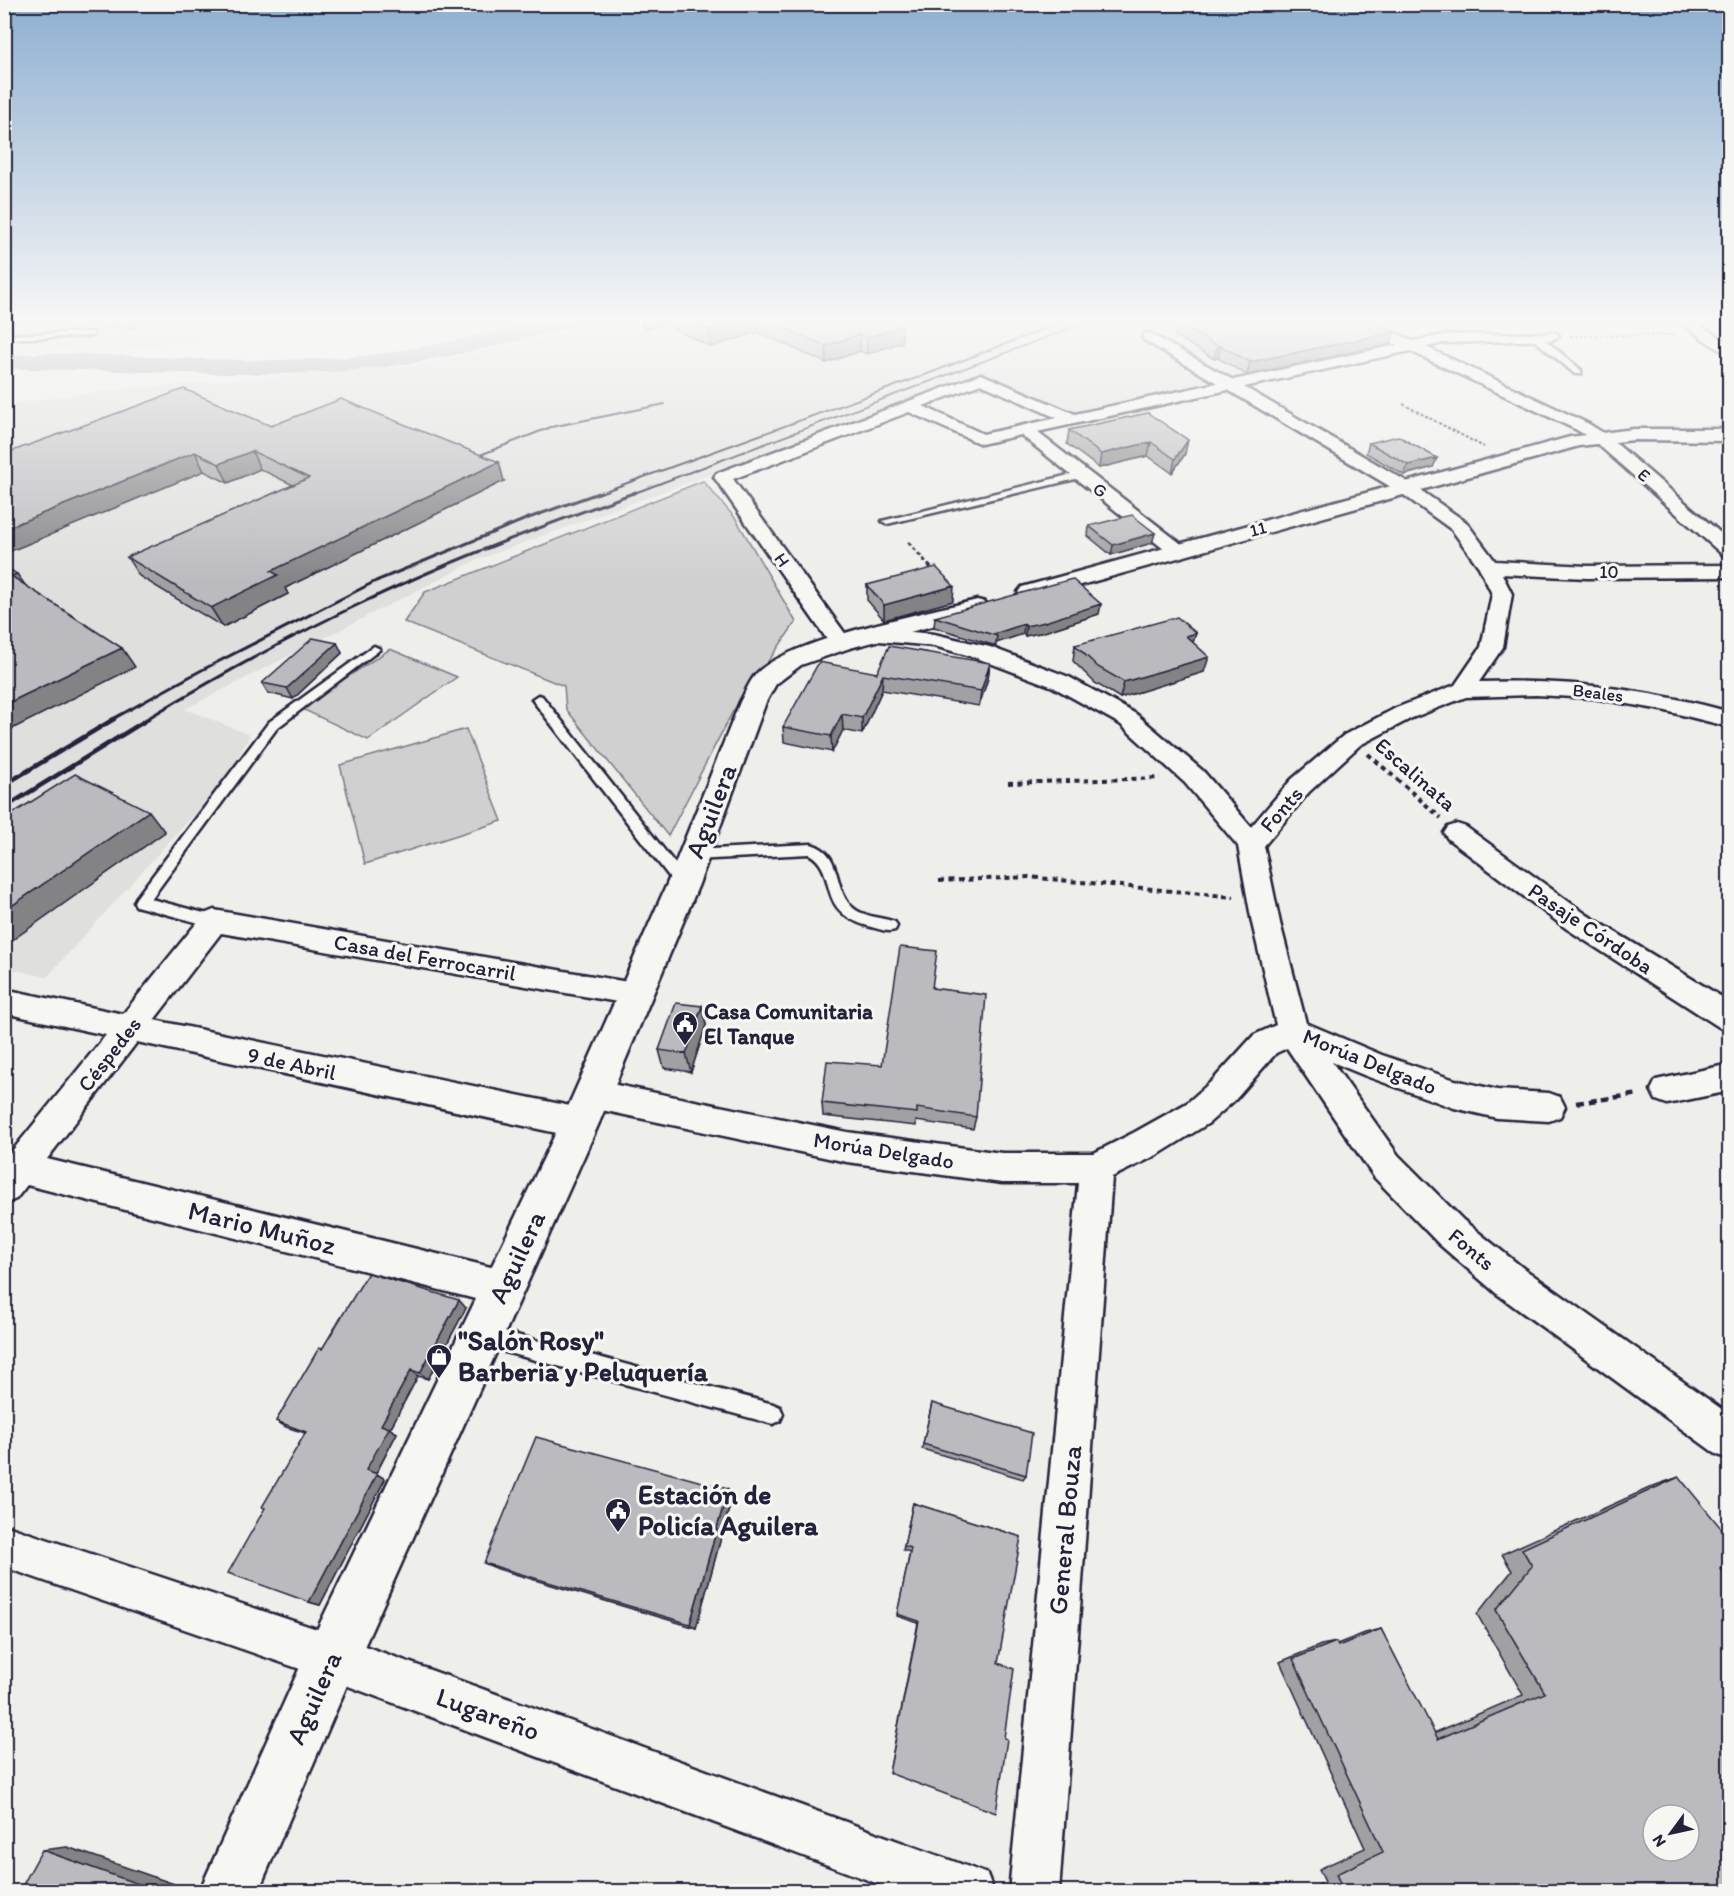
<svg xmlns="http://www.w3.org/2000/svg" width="1734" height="1896" viewBox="0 0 1734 1896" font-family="Itim,sans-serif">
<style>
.built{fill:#dfdfde}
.green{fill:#d0d0d1;stroke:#797986;stroke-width:1.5}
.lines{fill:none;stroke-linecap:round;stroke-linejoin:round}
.river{fill:#a7a7af;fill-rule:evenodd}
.service-casing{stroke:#22223b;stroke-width:5}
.minor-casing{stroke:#22223b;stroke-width:5}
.tertiary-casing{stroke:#22223b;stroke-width:5}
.path-far3{stroke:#22223b;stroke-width:2;stroke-dasharray:3 2;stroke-linecap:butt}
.path-far2{stroke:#22223b;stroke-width:3;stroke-dasharray:4.5 3;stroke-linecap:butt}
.path-far1{stroke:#22223b;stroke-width:4;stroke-dasharray:5 4.5;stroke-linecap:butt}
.path{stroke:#22223b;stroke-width:4.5;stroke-dasharray:8 5;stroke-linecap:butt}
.service{fill:#f6f6f2;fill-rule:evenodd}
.minor{fill:#f6f6f2;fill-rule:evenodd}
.tertiary{fill:#f6f6f2;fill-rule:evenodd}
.rail-far2{stroke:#22223b;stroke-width:2}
.rail-far1{stroke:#22223b;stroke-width:3}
.rail{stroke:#22223b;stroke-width:4.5}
.wall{fill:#a1a1a4;stroke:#22223b;stroke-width:1.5}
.shaded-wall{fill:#838386;stroke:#22223b;stroke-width:1.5}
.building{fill:#bbbbbf;stroke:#22223b;stroke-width:1.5;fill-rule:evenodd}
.labels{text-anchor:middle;stroke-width:6;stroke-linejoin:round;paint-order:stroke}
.far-street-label{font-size:18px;fill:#22223b;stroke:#f6f6f2}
.street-label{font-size:22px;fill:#22223b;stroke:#f6f6f2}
.poi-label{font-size:22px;font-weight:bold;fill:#22223b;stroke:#f6f6f2;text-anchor:start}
.near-street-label{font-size:27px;fill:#22223b;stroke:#f6f6f2}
.near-poi-label{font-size:27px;font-weight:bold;fill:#22223b;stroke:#f6f6f2;text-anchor:start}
</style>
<rect width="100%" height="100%" fill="#eeeeeb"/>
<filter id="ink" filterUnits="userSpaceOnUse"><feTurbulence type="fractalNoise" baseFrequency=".0167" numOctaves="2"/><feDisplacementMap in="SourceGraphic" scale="12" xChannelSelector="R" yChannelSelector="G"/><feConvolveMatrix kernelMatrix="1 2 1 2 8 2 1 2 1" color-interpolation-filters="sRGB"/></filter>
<g filter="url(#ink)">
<path class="built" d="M15,319H275L197,341L133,348L5,350V325Z
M615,319H1125L1113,325L1218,386L1078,413L984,374L477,560L185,709L250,735L230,774L47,977L5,968L4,404L123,389L417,365L526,343Z
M1131,319H1345L1403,345L1233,381Z"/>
<path class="green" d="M703,481L736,519L796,622L733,711L668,836L566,709L564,686L404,622L425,592Z
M390,649L457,677L368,740L300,708Z
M466,729L502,821L365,864L340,765Z"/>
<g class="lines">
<path class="river" d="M549,319H588L585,324C515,341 439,362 367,369C246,381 126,368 4,369V355C32,354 60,353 87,354C181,358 276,365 370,355C431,348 490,332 549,319Z"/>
<defs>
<path id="service" d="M663,319H673L647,327L643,325Z
M94,332L91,336L4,339V335Z
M1532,334H1538L1581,370V374H1575L1532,338Z
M1081,472L1084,473V477L887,524L882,521Z
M374,646L380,649L378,651L277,728L151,899L219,917L221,921L219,925L214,927L136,906L134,902L136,898L269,722Z
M538,695L542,696L688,880L690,884L688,888H678L534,702L532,699Z
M811,844C843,853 832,886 851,906C862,917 881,917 895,922L897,926L895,930C887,933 876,928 868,926C813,910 840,872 809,854L694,860L687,855L694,850Z
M483,1326L773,1404L780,1407L783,1414L780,1421L773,1424L483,1346L476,1343L473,1336L476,1329Z"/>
<path id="minor" d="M1347,319H1364L1413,341L1444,335L1557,333L1559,336L1552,340L1444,343L1426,347L1589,424L1605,434L1730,541V557L1723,555L1593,440L1577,430L1410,351L1244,387L1413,485L1466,522L1495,561L1587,566L1730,565V577L1587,578L1502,574L1512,594L1503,647L1479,682C1565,679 1647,689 1730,712V727L1662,710L1593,698L1536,695L1466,697L1412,718L1360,745L1309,792L1264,846L1280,923L1306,1023L1382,1055L1455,1080L1497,1090L1549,1093L1560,1097L1565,1107L1560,1117L1549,1121L1497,1118L1454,1108L1366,1076L1332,1062L1398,1155L1463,1220L1523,1268L1730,1415V1460L1716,1454L1497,1294L1439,1244L1374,1177L1287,1048L1276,1053L1235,1100L1209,1123L1159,1154L1112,1177L1059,1892H1009L1078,1183H1002L847,1162L592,1108L581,1104L576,1094L581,1084L592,1080L847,1132L1002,1153H1094L1135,1132L1187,1103L1213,1080L1254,1035L1276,1025L1252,923L1238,846L1185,783L1120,724L1053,687L974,657L934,646L879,641L872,639L868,635L872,631L879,629L934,634L990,647L1069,677L1136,714L1203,771L1251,827L1291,780L1344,735L1396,708L1455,685L1481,647L1492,594L1479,567L1452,530L1401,493L1228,390L1037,432L1184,546L1187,550L1184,554H1170L1021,435L981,444L909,412L733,479L852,643L849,648L841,649L833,648L714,477L717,473L981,374L1075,414L1217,383L1144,340L1142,337L1144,334L1149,333L1233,380L1397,345ZM981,384L1057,418L983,434L923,406Z
M1675,319H1691L1714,335L1712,338H1702Z
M1457,824L1466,827L1587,915L1730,1002V1030L1719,1027L1567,929L1448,839L1444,833L1448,827Z
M214,910L645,985L650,993L645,1001L635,1005L221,933L154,1020L580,1108L592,1113L596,1123L592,1133L580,1138L137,1042L47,1159L503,1270L516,1275L521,1288L516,1301L503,1306L27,1185L16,1199L4,1204V1161L106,1035L4,1013V989L123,1014L204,914Z
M1730,1064V1091L1667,1104L1656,1100L1651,1090L1656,1080Z
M4,1525L332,1634L969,1867L987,1874L994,1892H900L332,1680L4,1567Z"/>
<path id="tertiary" d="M1707,330L1730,343V356L1701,338L1699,335L1701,332Z
M1634,429H1730V441L1634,440L1579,446L1038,597L1030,599L1022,597L1018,592L1022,587L1570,437Z
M977,600L985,602L989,607L985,612L850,648L801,665L776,684L766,702L699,884L599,1123L351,1676L258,1892H199L313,1638L563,1118L667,884L740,702C745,693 749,682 756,674C787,640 928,612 977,600Z"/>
</defs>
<use href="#service" class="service-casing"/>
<use href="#minor" class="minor-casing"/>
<use href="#tertiary" class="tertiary-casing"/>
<path class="path-far3" d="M1570,336L1676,335
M1403,404L1484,447"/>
<path class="path-far2" d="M908,542L933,570"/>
<path class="path-far1" d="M1368,754L1441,818
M1008,783L1160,778
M939,881L1029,877L1234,897"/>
<path class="path" d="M1576,1103L1640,1094"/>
<use href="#service" class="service"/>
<use href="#minor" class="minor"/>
<use href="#tertiary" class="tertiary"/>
<path class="rail-far2" d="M465,461L551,427L665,404
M597,494L917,378L1070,319
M632,494L1095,319"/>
<path class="rail-far1" d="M111,720L200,671L376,581L526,519L601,492
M145,720C218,676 293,635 370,599C456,558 546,525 636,492"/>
<path class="rail" d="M4,785L114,719
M4,808L148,719"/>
</g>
<path class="wall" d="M12,319H146L132,328L14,322Z
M672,319H885L902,342L867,354L860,351L826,363L758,332L711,347L673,328Z
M1193,319H1368L1390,344L1247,375L1218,358L1214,359L1174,335L1176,323Z
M1148,413L1185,454L1172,473L1148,456L1099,468L1067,444L1069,430Z
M271,426L504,481L285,588L288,594L223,627L139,576L127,557L293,485L260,469L228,483L204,471L4,454Z
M1369,443L1437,458L1433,467L1404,475L1366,453Z
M1089,526L1155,533L1152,543L1111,555L1088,536Z
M867,585L953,601L884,620L867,600Z
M1099,614L1044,632L1025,636L1023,634L996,643V646L934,627L935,617Z
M1196,633L1193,642L1204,672L1120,698L1095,683L1073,661L1075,645Z
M337,643L342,653L293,699L268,693L262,683Z
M990,663L988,678L979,706L882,690L862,734L843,730L832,752L784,742L783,727L877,673Z
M933,988L976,1117L973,1129L916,1121V1126L823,1116L822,1103L882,1065Z
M702,1006L706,1025L691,1072L664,1068L659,1050Z
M466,1308L428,1379L418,1376L390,1429L397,1433L376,1474L385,1479L320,1605L309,1602L265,1508L305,1433L286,1427L276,1421L322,1349Z
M932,1403L1026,1475L1023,1479L922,1449Z
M1679,1477L1721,1569L1730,1892H1305L1325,1882L1319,1869L1365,1848L1280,1662L1321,1645L1336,1642L1337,1644L1365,1633L1381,1629L1434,1733L1523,1695L1477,1614L1512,1571L1502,1554L1656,1485Z
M728,1489L732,1498L696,1628L498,1569L484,1563Z
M913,1503L1021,1537L889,1773L918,1623L897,1616L910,1552L903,1550Z"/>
<path class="shaded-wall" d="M127,319H146L132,328Z
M747,319H757L758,332L711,347L709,330Z
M902,326V342L867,354V338Z
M1395,332L1390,344L1247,375L1250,362Z
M860,334V351L826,363V346Z
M1217,346H1221L1218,358L1214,359Z
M1188,440L1185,454L1172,473L1175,459Z
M1151,442L1148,456L1099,468L1101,454Z
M252,451L260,469L228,483L219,464Z
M195,452L204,471L4,554V529Z
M1437,458L1433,467L1404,475L1408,465Z
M499,462L504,481L285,588L288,594L223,627L211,608L271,571Z
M1155,533L1152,543L1111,555L1113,545Z
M17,574L31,593L11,576Z
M954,586L953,601L884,620V605Z
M1101,604L1099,614L1044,632L1025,636L1026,626Z
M1024,624L1023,634L996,643L997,636L994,634Z
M1196,633L1191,649L1186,636Z
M337,643L342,653L293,699L287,688Z
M122,648L135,667L4,733V705Z
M1209,657L1204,672L1120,698L1124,682Z
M990,663L988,678L979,706L981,691Z
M883,675L882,690L862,734V718Z
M842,714L843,730L832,752L831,736Z
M149,811L165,832L11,941L4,934V911Z
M702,1006L706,1025L691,1072L686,1054Z
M459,1300L466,1308L428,1379L420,1373Z
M411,1370L418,1376L390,1429L397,1433L375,1475L366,1470L381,1425Z
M377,1474L385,1479L320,1605L309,1602Z
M728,1489L732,1498L696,1628L690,1624Z
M67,1847L180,1886L177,1892H158L42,1850Z"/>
<path class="building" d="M685,319H747L709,330Z
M763,319H885L902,326L867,338L860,334L826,346Z
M1197,319H1368L1395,332L1250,362L1221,346H1217L1176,323Z
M184,389L271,426L341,399L499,462L271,571L278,575L211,608L127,557L309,478L252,451L219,464L195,452L4,529V454Z
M1148,413L1188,440L1175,459L1151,442L1101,454L1069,430Z
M1398,436L1437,458L1408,465L1369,443Z
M1132,515L1155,533L1113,545L1089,526Z
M4,566L17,574L11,576L122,648L4,705Z
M936,567L954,586L884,605L867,585Z
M1072,579L1101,604L1045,622L1026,626L1024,624L994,634L997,636L935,617Z
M1177,617L1196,633L1186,636L1209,657L1124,682L1098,667L1075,645Z
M313,638L337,643L287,688L262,683Z
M889,646L990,663L981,691L883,675L862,718L842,714L831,736L783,727L819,662L877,673Z
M75,774L149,811L4,911V819Z
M900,947L937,951L932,988L986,995L976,1117L917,1108V1113L822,1103L827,1061L882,1065Z
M676,1003L702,1006L686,1054L659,1050Z
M368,1273L459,1300L420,1373L411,1370L381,1425L389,1428L366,1470L377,1474L309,1602L228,1573L265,1508L262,1507L306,1432L276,1421L319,1348L322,1349Z
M932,1403L1032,1433L1026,1475L923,1444Z
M536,1437L728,1489L690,1624L484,1563Z
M1679,1477L1730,1539V1562L1721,1569L1730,1580V1892H1333L1342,1888L1336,1874L1383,1852L1293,1659L1336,1642L1338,1646L1381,1629L1438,1739L1545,1693L1496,1610L1532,1566L1522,1549ZM1653,1815H1689V1851H1653Z
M913,1503L1021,1537L998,1663L1014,1669L1004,1738L1007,1739L996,1813L889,1773L919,1621L897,1614L911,1548L904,1546Z
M42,1850L158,1891V1892H19Z"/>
</g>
<linearGradient id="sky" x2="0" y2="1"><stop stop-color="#8eafd1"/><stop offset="0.55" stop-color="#f7f7f6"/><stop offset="1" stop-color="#f7f7f6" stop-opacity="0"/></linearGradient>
<rect width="1734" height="584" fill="url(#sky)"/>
<defs>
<symbol id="civic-pin" viewBox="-11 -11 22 30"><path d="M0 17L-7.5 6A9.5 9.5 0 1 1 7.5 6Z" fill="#22223b" stroke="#f6f6f2"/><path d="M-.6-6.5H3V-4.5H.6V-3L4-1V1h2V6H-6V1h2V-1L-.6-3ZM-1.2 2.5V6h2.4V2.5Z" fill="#fff"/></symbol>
<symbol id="shop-pin" viewBox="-11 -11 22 30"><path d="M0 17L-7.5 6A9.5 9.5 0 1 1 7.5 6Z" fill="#22223b" stroke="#f6f6f2"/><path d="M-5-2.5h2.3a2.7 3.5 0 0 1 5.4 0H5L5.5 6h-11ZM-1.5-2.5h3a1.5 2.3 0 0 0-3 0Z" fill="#fff"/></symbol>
</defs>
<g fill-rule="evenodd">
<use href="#civic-pin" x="670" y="1009" width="30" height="40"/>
<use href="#shop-pin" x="424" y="1342" width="30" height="40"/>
<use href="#civic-pin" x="603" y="1496" width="30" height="40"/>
</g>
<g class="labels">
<g class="far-street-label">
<text transform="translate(1644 475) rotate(42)" y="6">E</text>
<text transform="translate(1100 490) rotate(38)" y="6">G</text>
<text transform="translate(1258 529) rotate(-15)" y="6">11</text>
<text transform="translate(782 560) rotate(55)" y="6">H</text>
<text x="1609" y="578">10</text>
<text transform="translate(1598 693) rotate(7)" y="6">Beales</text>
</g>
<g class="street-label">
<text transform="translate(1416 774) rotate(41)" y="8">Escalinata</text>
<text transform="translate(1281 809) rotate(-49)" y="8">Fonts</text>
<text transform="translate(1591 928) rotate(34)" y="8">Pasaje Córdoba</text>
<text transform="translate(425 957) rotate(10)" y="8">Casa del Ferrocarril</text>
<text transform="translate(109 1054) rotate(-52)" y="8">Céspedes</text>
<text transform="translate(1370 1061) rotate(22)" y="8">Morúa Delgado</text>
<text transform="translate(292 1063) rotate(12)" y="8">9 de Abril</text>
<text transform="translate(884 1150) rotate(9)" y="8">Morúa Delgado</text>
<text transform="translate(1472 1249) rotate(40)" y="8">Fonts</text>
</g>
<g class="poi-label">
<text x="704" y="1019">Casa Comunitaria<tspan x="704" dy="25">El Tanque</tspan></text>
</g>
<g class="near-street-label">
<text transform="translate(711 811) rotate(-69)" y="9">Aguilera</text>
<text transform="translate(262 1228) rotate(14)" y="9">Mario Muñoz</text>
<text transform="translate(517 1257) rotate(-65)" y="9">Aguilera</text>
<text transform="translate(1065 1530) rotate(-85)" y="9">General Bouza</text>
<text transform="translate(314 1698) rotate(-66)" y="9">Aguilera</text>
<text transform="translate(488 1714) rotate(20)" y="9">Lugareño</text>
</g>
<g class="near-poi-label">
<text x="458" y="1350">"Salón Rosy"<tspan x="458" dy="31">Barberia y Peluquería</tspan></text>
<text x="638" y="1504">Estación de<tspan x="638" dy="31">Policía Aguilera</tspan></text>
</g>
</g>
<rect width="1734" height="1896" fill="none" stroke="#f6f6f2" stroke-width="24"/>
<rect x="12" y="12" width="1710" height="1872" fill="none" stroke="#22223b" stroke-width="2" filter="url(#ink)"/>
<g transform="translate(1671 1833) rotate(237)"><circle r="28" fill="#f6f6f2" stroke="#a1a1a9" stroke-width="1.5"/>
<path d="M0-4.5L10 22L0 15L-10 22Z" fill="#22223b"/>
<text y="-9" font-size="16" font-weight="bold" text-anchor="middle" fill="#22223b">N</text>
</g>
</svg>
